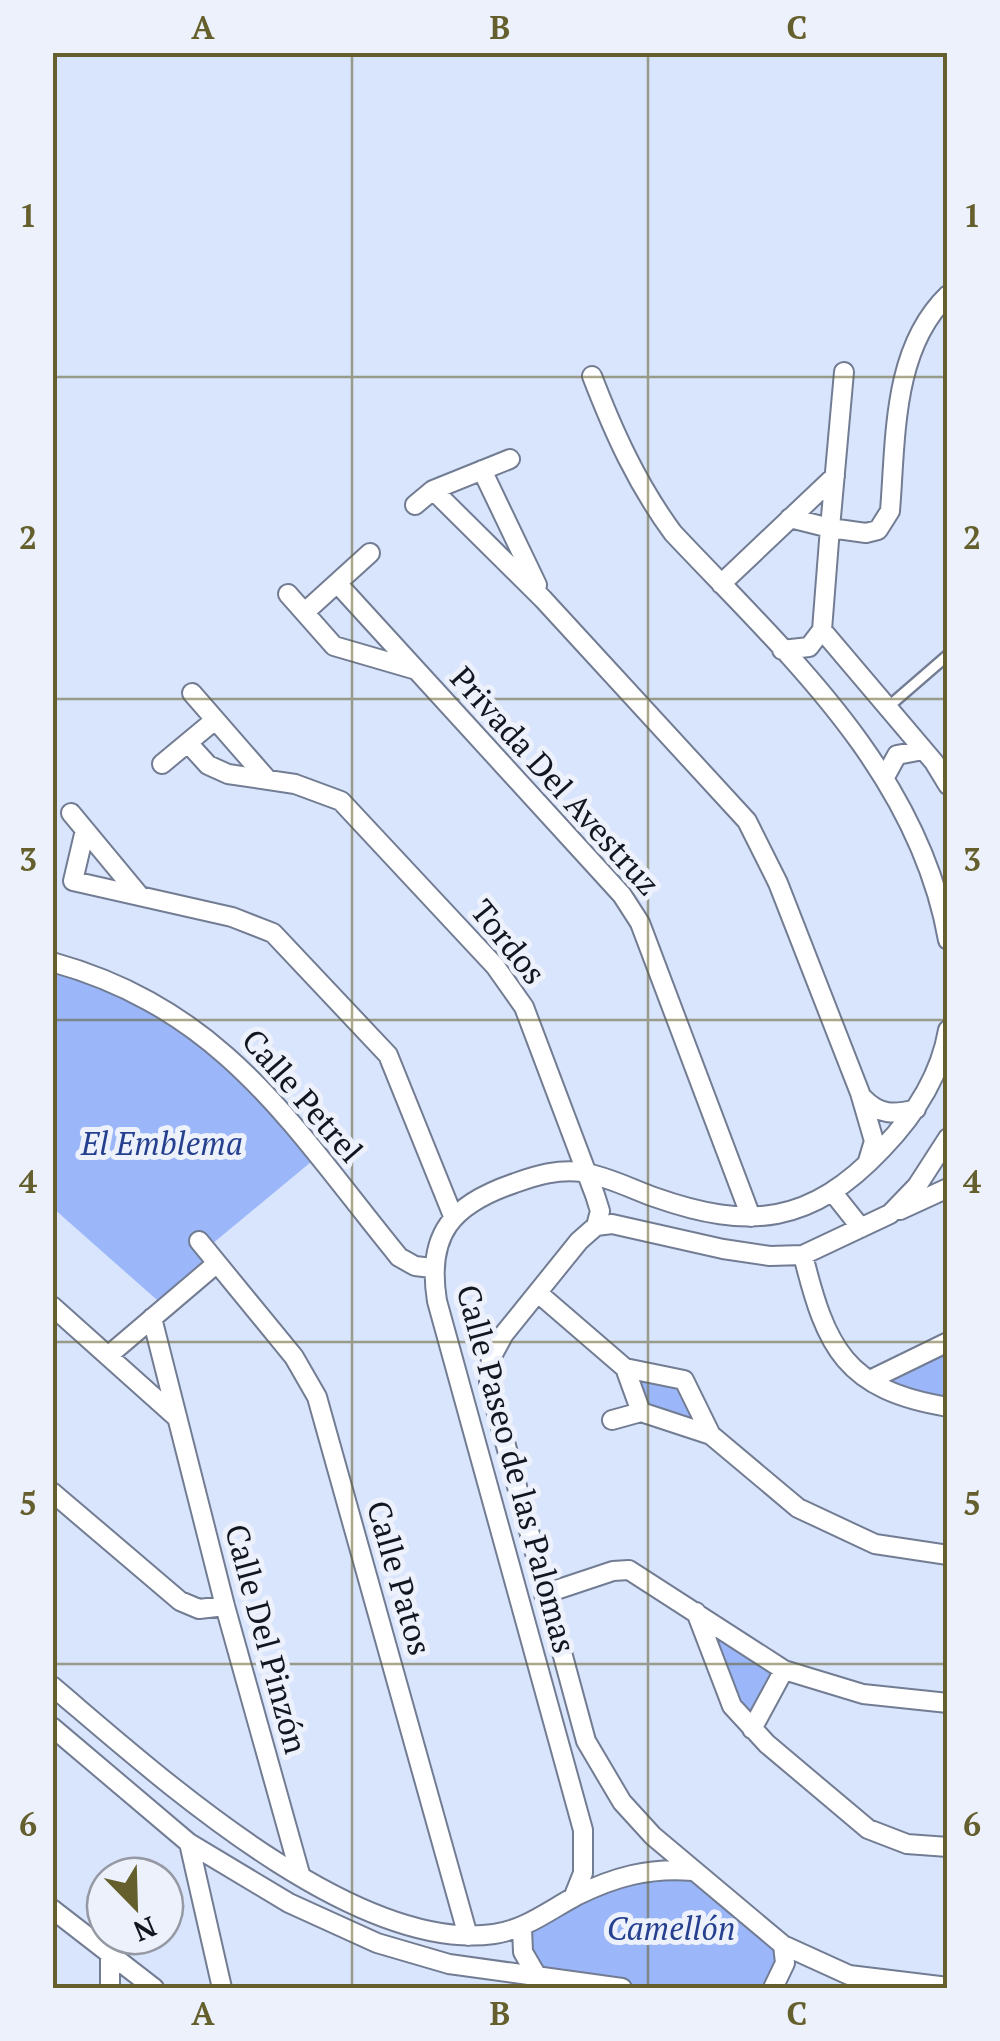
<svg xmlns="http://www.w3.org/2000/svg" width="1000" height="2041" viewBox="0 0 1000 2041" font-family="'PT Serif',serif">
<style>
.green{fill:#9bb7f9}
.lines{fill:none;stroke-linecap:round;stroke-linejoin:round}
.lane-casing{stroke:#727c92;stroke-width:14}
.street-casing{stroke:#727c92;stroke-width:22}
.lane{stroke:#fff;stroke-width:9}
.street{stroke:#fff;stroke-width:18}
.grid{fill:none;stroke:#645f2c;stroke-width:2.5;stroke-opacity:0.55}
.labels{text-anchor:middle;stroke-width:10;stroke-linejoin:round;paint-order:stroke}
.street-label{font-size:32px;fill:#12161e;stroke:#edf1fb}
.park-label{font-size:32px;font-style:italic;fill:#264090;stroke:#edf1fb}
.neatline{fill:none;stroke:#645f2c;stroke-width:4}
.grid-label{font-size:32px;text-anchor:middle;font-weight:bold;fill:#645f2c}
</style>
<rect width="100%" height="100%" fill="#d9e4fd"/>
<path class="green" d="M53,962L170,1011L317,1157L206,1249L216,1264L165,1307L53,1208Z
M947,1342V1407L870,1380Z
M625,1368L684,1380L711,1435L641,1412Z
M696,1612L784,1670L752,1729Z
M693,1871L783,1945L773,1988H619L537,1976L522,1928L606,1883Z"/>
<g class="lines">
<defs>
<path id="lane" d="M888,707L948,655"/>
<path id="street" d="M844,372L830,528L866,533L878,530L890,511C896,438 892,349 948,295
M592,376C614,433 637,484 673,533C786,653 918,770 948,940
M482,470L537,585
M433,490L543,599L747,821L778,883L860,1093L874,1141L868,1161
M415,505L433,490L510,459
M790,518L830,528L822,630L934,762L948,785
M337,583L622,895L640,923L751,1217
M721,584L835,476
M288,594L334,646L413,669
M305,612L370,553
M782,650L809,647L822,630
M192,693L267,779
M188,743L208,765L228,774L295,784L341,801L495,966L524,1007L595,1195L600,1211L596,1226
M162,764L215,720
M885,777L897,755L923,750
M71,813L139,895
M85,830L73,881L232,917L273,933L388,1055L453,1216
M52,962C225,1010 292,1126 399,1257L415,1266L432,1268
M863,1098C879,1115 894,1115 916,1109
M948,1138L917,1186L890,1214L803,1255L770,1256L723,1249L612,1224L596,1226L579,1241L504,1334L491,1358L489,1383L586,1741L622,1802L653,1836L783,1945L849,1975L948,1987
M834,1194L861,1228
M900,1210L948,1188
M199,1241L294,1357L317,1397L468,1936
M803,1255C826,1348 845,1390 948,1407
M538,1293L625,1368L641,1412L711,1435
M52,1306L175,1416
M152,1318L225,1606L300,1874
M109,1355L216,1264
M625,1368L684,1380L711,1435L798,1508L875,1544L948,1555
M870,1380L948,1342
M612,1420L641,1412
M52,1492L180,1601L199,1609L225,1606
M544,1594L613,1571L629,1570L784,1670L863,1694L948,1703
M696,1612L732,1706L767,1744L868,1829L907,1844L948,1847
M52,1686C154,1772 352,1954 494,1934C526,1929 548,1911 576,1896C614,1877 650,1867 693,1871
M52,1727L189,1843L289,1903L377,1943L449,1964L622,1988
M752,1729L784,1670
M189,1843L222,1988
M573,1898L583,1873V1830L437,1301C426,1233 453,1204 515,1183C537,1175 558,1169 582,1172C606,1176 632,1189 654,1197C750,1231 811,1224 882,1149C914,1116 940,1077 948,1030
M52,1909L154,1988
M522,1928L523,1952L537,1976
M110,1988V1959
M773,1988L785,1963L783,1945"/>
</defs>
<use href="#lane" class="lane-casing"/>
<use href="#street" class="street-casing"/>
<use href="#lane" class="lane"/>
<use href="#street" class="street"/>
</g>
<path class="grid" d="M352,52V1988M648,52V1988M52,377H948M52,699H948M52,1020H948M52,1342H948M52,1664H948"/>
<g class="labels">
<g class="street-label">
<text transform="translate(555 781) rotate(48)" y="11">Privada Del Avestruz</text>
<text transform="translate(508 942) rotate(51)" y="11">Tordos</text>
<text transform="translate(302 1096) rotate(49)" y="11">Calle Petrel</text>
<text transform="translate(516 1469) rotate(75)" y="11">Calle Paseo de las Palomas</text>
<text transform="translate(399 1578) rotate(74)" y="11">Calle Patos</text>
<text transform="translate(266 1639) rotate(75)" y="11">Calle Del Pinzón</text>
</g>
<g class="park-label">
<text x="162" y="1155">El Emblema</text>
<text x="671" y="1940">Camellón</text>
</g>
</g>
<rect width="1000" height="2041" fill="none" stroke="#edf1fb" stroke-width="110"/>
<g transform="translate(135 1906) rotate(157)"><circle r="48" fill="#edf1fb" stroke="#9599a3" stroke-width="2.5"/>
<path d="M0-8L18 38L0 25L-18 38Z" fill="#645f2c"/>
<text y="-15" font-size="28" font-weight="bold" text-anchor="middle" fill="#12161e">N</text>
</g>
<rect x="55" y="55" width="890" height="1931" class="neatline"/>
<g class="grid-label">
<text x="203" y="39">A</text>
<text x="500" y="39">B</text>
<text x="797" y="39">C</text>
<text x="28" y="227">1</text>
<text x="972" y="227">1</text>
<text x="28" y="549">2</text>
<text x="972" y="549">2</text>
<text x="28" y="871">3</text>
<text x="972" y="871">3</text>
<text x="28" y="1193">4</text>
<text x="972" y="1193">4</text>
<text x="28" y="1515">5</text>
<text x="972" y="1515">5</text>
<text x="28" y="1836">6</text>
<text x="972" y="1836">6</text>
<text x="203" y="2025">A</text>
<text x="500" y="2025">B</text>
<text x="797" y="2025">C</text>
</g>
</svg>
